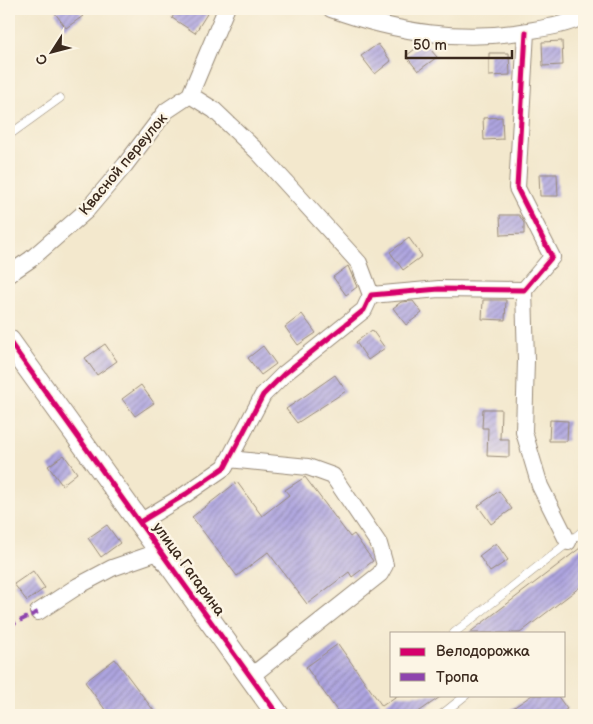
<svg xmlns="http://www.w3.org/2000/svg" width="593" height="724" viewBox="0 0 593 724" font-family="'Balsamiq Sans',sans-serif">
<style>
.building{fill:url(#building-hatch)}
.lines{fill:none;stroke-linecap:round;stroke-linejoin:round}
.lane-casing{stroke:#978976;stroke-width:9}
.street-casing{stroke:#978976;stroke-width:18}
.secondary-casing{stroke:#978976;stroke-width:24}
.lane{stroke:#fff;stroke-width:8}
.street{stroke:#fff;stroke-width:16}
.secondary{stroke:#fff;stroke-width:22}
.quiet{stroke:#8e44ad;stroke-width:4;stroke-dasharray:8 4;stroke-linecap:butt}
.cycleway-casing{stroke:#fcf5e5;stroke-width:8}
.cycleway{stroke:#d6006c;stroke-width:5}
.labels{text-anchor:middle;stroke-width:5;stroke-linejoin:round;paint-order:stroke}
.street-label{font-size:15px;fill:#3b2a1e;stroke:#fcf5e5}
</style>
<defs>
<pattern id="building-hatch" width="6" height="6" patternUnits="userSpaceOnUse" patternTransform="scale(1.25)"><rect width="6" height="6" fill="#aea5e0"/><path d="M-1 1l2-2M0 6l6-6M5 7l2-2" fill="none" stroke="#8f87b5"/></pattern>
</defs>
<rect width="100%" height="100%" fill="#fcf5e5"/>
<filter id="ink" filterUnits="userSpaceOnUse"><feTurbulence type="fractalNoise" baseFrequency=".02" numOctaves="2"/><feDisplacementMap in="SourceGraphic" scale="10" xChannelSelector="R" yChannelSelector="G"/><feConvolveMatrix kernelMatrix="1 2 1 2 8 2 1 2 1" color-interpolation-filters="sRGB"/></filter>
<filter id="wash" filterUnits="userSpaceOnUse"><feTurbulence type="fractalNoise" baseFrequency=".0096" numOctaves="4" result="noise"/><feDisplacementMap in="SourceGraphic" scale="20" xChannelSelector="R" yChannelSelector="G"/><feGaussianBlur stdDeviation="1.12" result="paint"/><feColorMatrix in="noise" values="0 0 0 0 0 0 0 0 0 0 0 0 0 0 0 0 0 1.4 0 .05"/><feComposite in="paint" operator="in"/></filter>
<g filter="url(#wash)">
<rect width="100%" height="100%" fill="#f3e8cd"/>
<g id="blocks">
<path class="building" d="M61,9H78L83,16L66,28L55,13Z
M177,9H210L195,33L172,18Z
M562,41L563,65L543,66L542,42Z
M424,42L437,57L418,71L406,56Z
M378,44L391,61L375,74L361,56Z
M489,53H509L510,75L489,76Z
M502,117L503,139L484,140L483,118Z
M539,174H557L558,196H540Z
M500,215H519L524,223V234L501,235Z
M409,238L422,256L403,270L390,252Z
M348,266L357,287L346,295L333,277Z
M483,300H506L505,320L482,319Z
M413,301L422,313L406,325L393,308L401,302Z
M302,314L316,333L298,345L285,327Z
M372,330L385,348L368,360L356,342Z
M105,344L117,361L97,375L85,358Z
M263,346L276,364L261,375L248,358Z
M335,375L346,391L297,423L286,409Z
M141,385L154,403L135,416L122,399Z
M483,409H501L500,439H509V457L487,456L488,428H482Z
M550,420L568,421L567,441H549Z
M64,455L77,473L62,485L48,466Z
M305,477L350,537L354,534L373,561L352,577L349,572L307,604L268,552L237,576L192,517L237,482L262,516L289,495L285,490Z
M499,491L512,509L491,524L478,506Z
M107,525L120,543L101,557L88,538Z
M496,543L508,560L490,572L479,556Z
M584,545V584L520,633H469Z
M33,571L45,588L27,601L14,584Z
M338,644L382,706L398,695H443L414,715H340L306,667Z
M115,659L157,715H109L85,682Z
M532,695H557L567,709L558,715H503Z"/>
</g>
</g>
<g filter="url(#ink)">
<use href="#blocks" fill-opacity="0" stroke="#978976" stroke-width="1"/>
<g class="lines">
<defs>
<path id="lane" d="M9,135L60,98
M454,633L584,530
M441,715L466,695
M581,715L584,713"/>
<path id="street" d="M331,9C398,33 463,43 533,30C551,27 568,24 584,16
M190,95L214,110L259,153L359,263L371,295
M9,274L31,259L86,211L125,165L166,111L190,95L226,9
M524,290L526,360L524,432L540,486L568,542
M229,459L308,467L333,476L379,544L385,565L380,574L250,677
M140,522L186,494L225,467L263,395L284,374L364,310L371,295L439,289L524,290L552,257L517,188L526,32
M38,612L78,586L112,568L161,551"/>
<path id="secondary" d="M9,341L278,715"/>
</defs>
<use href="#lane" class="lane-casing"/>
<use href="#street" class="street-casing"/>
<use href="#secondary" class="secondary-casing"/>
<use href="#lane" class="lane"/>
<use href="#street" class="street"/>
<use href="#secondary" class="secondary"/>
<path class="quiet" d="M9,626L38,612"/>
<defs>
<path id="cycleway" d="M9,341L278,715
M140,522L186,494L225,467L263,395L284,374L364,310L371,295L439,289L524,290L552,257L517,188L526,32"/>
</defs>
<use href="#cycleway" class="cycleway-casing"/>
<use href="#cycleway" class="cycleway"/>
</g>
</g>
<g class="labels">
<g class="street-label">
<text transform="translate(123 164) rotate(-50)" y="5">Квасной переулок</text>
<text transform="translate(189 569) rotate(54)" y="5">улица Гагарина</text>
</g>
</g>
<rect width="593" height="724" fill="none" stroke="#fcf5e5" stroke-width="30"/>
<rect x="390" y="632" width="175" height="65" fill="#fcf5e5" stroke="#afa495"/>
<rect x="400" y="648" width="25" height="8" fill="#d6006c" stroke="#afa495"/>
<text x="436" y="656" font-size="15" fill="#3b2a1e">Велодорожка</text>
<rect x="400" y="673" width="25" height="8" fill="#8e44ad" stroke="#afa495"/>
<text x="436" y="682" font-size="15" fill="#3b2a1e">Тропа</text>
<g transform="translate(52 52) rotate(234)" stroke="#fcf5e5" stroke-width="4" paint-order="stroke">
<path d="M0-4L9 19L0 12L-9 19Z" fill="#3b2a1e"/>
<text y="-8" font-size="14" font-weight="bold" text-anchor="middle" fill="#3b2a1e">С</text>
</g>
<path d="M406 50v8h106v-8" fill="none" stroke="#3b2a1e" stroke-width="2.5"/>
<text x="413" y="50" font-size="15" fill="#3b2a1e" stroke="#fcf5e5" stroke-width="4" paint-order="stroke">50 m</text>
</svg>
